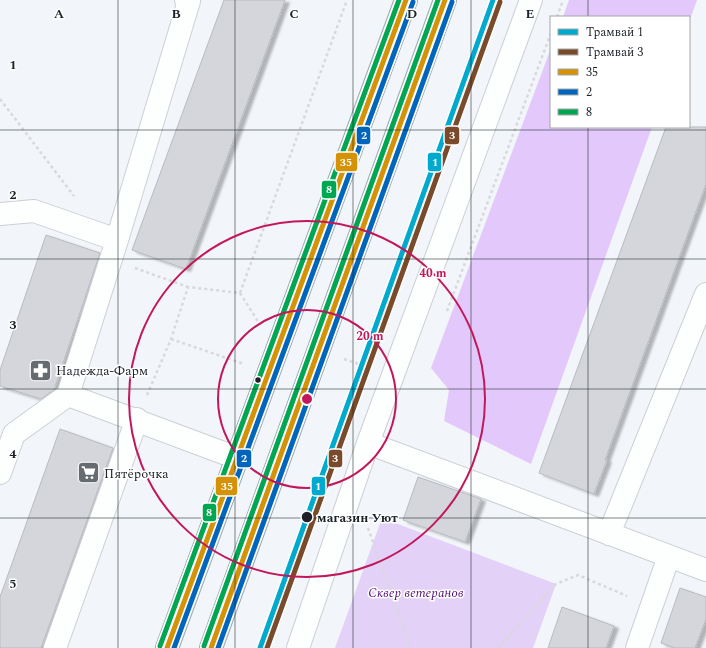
<svg xmlns="http://www.w3.org/2000/svg" width="706" height="648" viewBox="0 0 706 648" font-family="Spectral,serif">
<style>
.green{fill:#e3d1f7}
.forest{fill:#e3c9fb}
.building{fill:#d4d6db;stroke:#b9bbc0;filter:url(#shadow)}
.lines{fill:none;stroke-linecap:round;stroke-linejoin:round}
.minor-casing{stroke:#ccd0d5;stroke-width:24}
.major-casing{stroke:#9caab0;stroke-width:24}
.path{stroke:#d8d9da;stroke-width:2.5;stroke-dasharray:3 3;stroke-linecap:butt}
.minor{stroke:#fdfefe;stroke-width:22}
.major{stroke:#e0e7eb;stroke-width:22}
.bus-1-casing{stroke:#fff;stroke-width:8}
.bus-2-casing{stroke:#fff;stroke-width:8}
.bus-3-casing{stroke:#fff;stroke-width:8}
.bus-1{stroke:#d69206;stroke-width:5}
.bus-2{stroke:#0065bd;stroke-width:5}
.bus-3{stroke:#00a651;stroke-width:5}
.tram-1-casing{stroke:#fff;stroke-width:8}
.tram-2-casing{stroke:#fff;stroke-width:8}
.tram-1{stroke:#00a9ce;stroke-width:5}
.tram-2{stroke:#7a4b2a;stroke-width:5}
.grid{fill:none;stroke:#1b2127;stroke-width:1;stroke-opacity:0.55}
.ring{fill:none;stroke:#c2185b;stroke-width:2}
.bus-dot{fill:#1b2127;stroke:#fff;stroke-width:1.5}
.labels{text-anchor:middle;stroke-width:3;stroke-linejoin:round;paint-order:stroke}
.poi-label{font-size:13px;fill:#1b2127;stroke:#fff;text-anchor:start}
.stop-label{font-size:13px;font-weight:bold;fill:#1b2127;stroke:#fff;text-anchor:start}
.park-label{font-size:13px;font-style:italic;fill:#500d74;stroke:#fff}
.grid-label{font-size:13px;text-anchor:middle;font-weight:bold;fill:#1b2127;stroke:#fff;stroke-width:3;stroke-linejoin:round;paint-order:stroke}
.centre{fill:#c2185b;stroke:#fff;stroke-width:2}
.ring-label{font-size:12px;text-anchor:middle;font-weight:bold;fill:#c2185b;stroke:#fff;stroke-width:3;stroke-linejoin:round;paint-order:stroke}
.line-badge{stroke:#fff;stroke-width:1.5}
.badge-label{font-size:11px;text-anchor:middle;font-weight:bold;fill:#fff}
</style>
<defs>
<filter id="shadow"><feDropShadow dx="4.5" dy="2.5" stdDeviation="1" flood-color="#0004"/></filter>
</defs>
<rect width="100%" height="100%" fill="#f2f5f9"/>
<path class="green" d="M382,518L556,584L533,648H335Z"/>
<path class="forest" d="M569,0H697L689,22V17H563Z
M551,48V127H652L531,464L444,421L449,390L431,368Z"/>
<path class="building" d="M224,0H285L186,269L132,250Z
M666,127H706V184L605,460H607L594,494L539,473Z
M46,235L100,253L54,390L41,399L0,386V370Z
M60,429L113,448L41,648H0V597Z
M418,477L481,499L465,542L403,520Z
M680,588L706,597V619L695,648H675L661,643Z
M562,607L614,626L606,648H548Z"/>
<g class="lines">
<defs>
<path id="minor" d="M0,214L34,211L117,240L68,395L237,458
M117,240L189,1L186,0
M368,443L706,570
M0,473L14,434L68,395
M609,534L706,294
M55,648L137,419
M298,648L368,443L531,0
M637,648L669,556"/>
<path id="major" d="M167,648L406,0
M211,648L445,0"/>
</defs>
<use href="#minor" class="minor-casing"/>
<use href="#major" class="major-casing"/>
<path class="path" d="M557,17L563,0
M0,99L74,196
M135,268L188,287
M240,293L259,323
M447,311L551,33
M171,339L244,364
M344,359L368,367
M147,395L171,339L188,287L240,293L347,0
M368,528L410,648
M498,648L556,584L578,575L627,596"/>
<use href="#minor" class="minor"/>
<use href="#major" class="major"/>
<defs>
<path id="bus-1" d="M167,648L406,0
M211,648L445,0"/>
<path id="bus-2" d="M174,648L413,2
M218,648L452,2"/>
<path id="bus-3" d="M160,646L399,0
M204,646L438,0"/>
</defs>
<use href="#bus-1" class="bus-1-casing"/>
<use href="#bus-2" class="bus-2-casing"/>
<use href="#bus-3" class="bus-3-casing"/>
<use href="#bus-1" class="bus-1"/>
<use href="#bus-2" class="bus-2"/>
<use href="#bus-3" class="bus-3"/>
<defs>
<path id="tram-1" d="M260,648L493,0"/>
<path id="tram-2" d="M267,648L500,2"/>
</defs>
<use href="#tram-1" class="tram-1-casing"/>
<use href="#tram-2" class="tram-2-casing"/>
<use href="#tram-1" class="tram-1"/>
<use href="#tram-2" class="tram-2"/>
</g>
<path class="grid" d="M118,0V648M235,0V648M353,0V648M471,0V648M588,0V17M588,127V648M0,130H706M0,259H706M0,389H706M0,518H706"/>
<g class="ring">
<circle cx="307" cy="399" r="89"/>
<circle cx="307" cy="399" r="178"/>
</g>
<defs>
<symbol id="pharmacy-square" viewBox="-11 -11 22 22"><rect x="-9" y="-9" width="18" height="18" rx="4" fill="#666b70" stroke="#fff"/><path d="M-2-6h4v4h4v4h-4v4h-4v-4h-4v-4h4Z" fill="#fff"/></symbol>
<symbol id="supermarket-square" viewBox="-11 -11 22 22"><rect x="-9" y="-9" width="18" height="18" rx="4" fill="#666b70" stroke="#fff"/><path d="M-6-5.5h2.5l.6 2H6L4.5 2H-2.5L-4.4-4H-6ZM-1.5 3.2a1.3 1.3 0 1 0 .1 0ZM3 3.2a1.3 1.3 0 1 0 .1 0Z" fill="#fff"/></symbol>
</defs>
<g fill-rule="evenodd">
<use href="#pharmacy-square" x="28" y="358" width="25" height="25"/>
<use href="#supermarket-square" x="76" y="460" width="25" height="25"/>
</g>
<g class="bus-dot">
<circle cx="258" cy="380" r="3.5"/>
<circle cx="307" cy="517" r="6"/>
</g>
<g class="labels">
<g class="poi-label">
<text x="56" y="375">Надежда-Фарм</text>
<text x="104" y="478">Пятёрочка</text>
</g>
<g class="stop-label">
<text x="317" y="522">магазин Уют</text>
</g>
<g class="park-label">
<text x="416" y="597">Сквер ветеранов</text>
</g>
</g>
<g class="grid-label">
<text x="59" y="18">A</text>
<text x="176" y="18">B</text>
<text x="294" y="18">C</text>
<text x="412" y="18">D</text>
<text x="530" y="18">E</text>
<text x="13" y="69">1</text>
<text x="13" y="199">2</text>
<text x="13" y="329">3</text>
<text x="13" y="458">4</text>
<text x="13" y="588">5</text>
</g>
<circle cx="307" cy="399" r="6" class="centre"/>
<g class="ring-label">
<text x="433" y="277">40 m</text>
<text x="370" y="340">20 m</text>
</g>
<g class="line-badge">
<rect x="444" y="126" width="16" height="19" rx="4" fill="#7a4b2a"/>
<rect x="356" y="126" width="15" height="19" rx="4" fill="#0065bd"/>
<rect x="335" y="152" width="23" height="20" rx="4" fill="#d69206"/>
<rect x="427" y="152" width="15" height="20" rx="4" fill="#00a9ce"/>
<rect x="321" y="180" width="16" height="19" rx="4" fill="#00a651"/>
<rect x="328" y="449" width="15" height="19" rx="4" fill="#7a4b2a"/>
<rect x="236" y="449" width="16" height="19" rx="4" fill="#0065bd"/>
<rect x="215" y="476" width="23" height="20" rx="4" fill="#d69206"/>
<rect x="311" y="476" width="15" height="20" rx="4" fill="#00a9ce"/>
<rect x="202" y="503" width="15" height="19" rx="4" fill="#00a651"/>
</g>
<g class="badge-label">
<text x="452" y="139">3</text>
<text x="364" y="139">2</text>
<text x="346" y="166">35</text>
<text x="435" y="166">1</text>
<text x="329" y="193">8</text>
<text x="335" y="462">3</text>
<text x="244" y="462">2</text>
<text x="227" y="490">35</text>
<text x="318" y="490">1</text>
<text x="209" y="516">8</text>
</g>
<rect x="550" y="16" width="140" height="112" fill="#ffffff" stroke="#a4a6a9"/>
<rect x="558" y="29" width="20" height="6" fill="#00a9ce" stroke="#a4a6a9"/>
<text x="586" y="36" font-size="12" fill="#1b2127">Трамвай 1</text>
<rect x="558" y="49" width="20" height="6" fill="#7a4b2a" stroke="#a4a6a9"/>
<text x="586" y="56" font-size="12" fill="#1b2127">Трамвай 3</text>
<rect x="558" y="69" width="20" height="6" fill="#d69206" stroke="#a4a6a9"/>
<text x="586" y="76" font-size="12" fill="#1b2127">35</text>
<rect x="558" y="89" width="20" height="6" fill="#0065bd" stroke="#a4a6a9"/>
<text x="586" y="96" font-size="12" fill="#1b2127">2</text>
<rect x="558" y="109" width="20" height="6" fill="#00a651" stroke="#a4a6a9"/>
<text x="586" y="116" font-size="12" fill="#1b2127">8</text>
</svg>
